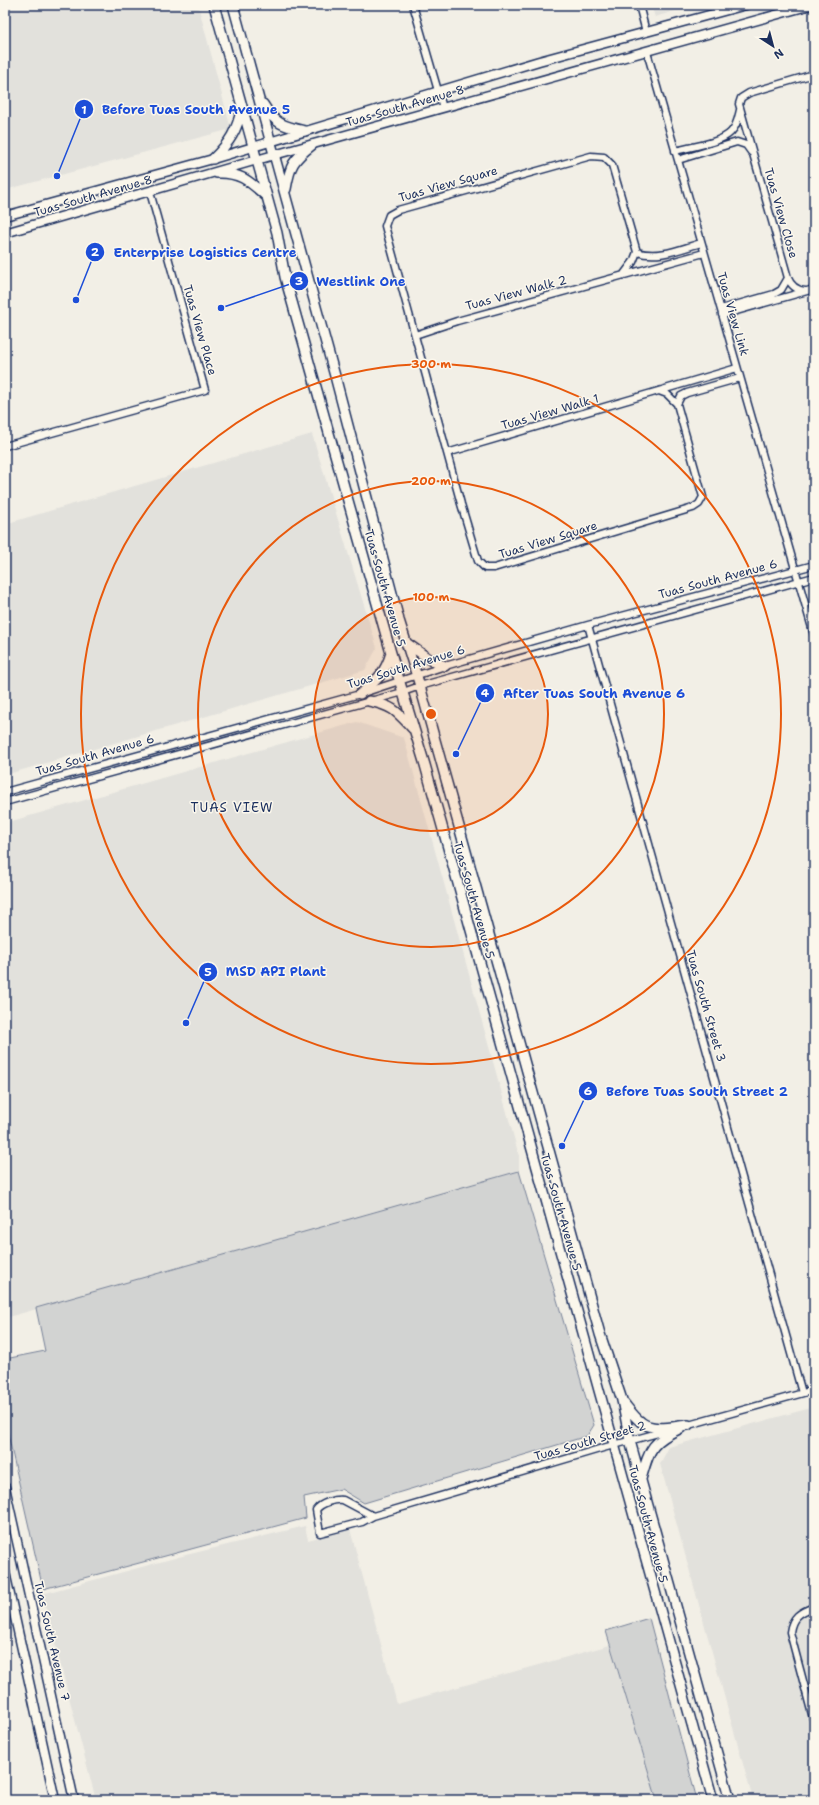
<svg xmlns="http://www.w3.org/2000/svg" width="819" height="1805" viewBox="0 0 819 1805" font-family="'Shantell Sans',sans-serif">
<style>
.built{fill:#e2e1dc}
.green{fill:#d2d3d2;stroke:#768198}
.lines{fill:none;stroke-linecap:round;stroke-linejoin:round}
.minor-casing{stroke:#1b2f5e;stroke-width:9}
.tertiary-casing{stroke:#1b2f5e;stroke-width:11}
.secondary-casing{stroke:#1b2f5e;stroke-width:12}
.minor{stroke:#fbf7ec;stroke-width:6}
.tertiary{stroke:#fbf7ec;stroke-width:8}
.secondary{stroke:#fbf7ec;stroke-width:9}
.ring{fill:none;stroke:#e8590c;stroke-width:2}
.labels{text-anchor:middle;stroke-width:3;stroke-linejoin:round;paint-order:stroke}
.street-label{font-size:12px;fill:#1b2f5e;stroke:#fbf7ec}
.neighbourhood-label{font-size:13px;letter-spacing:1px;fill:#1b2f5e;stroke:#fbf7ec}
.centre{fill:#e8590c;stroke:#fbf7ec;stroke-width:2}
.ring-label{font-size:12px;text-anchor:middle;font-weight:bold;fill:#e8590c;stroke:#fbf7ec;stroke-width:3;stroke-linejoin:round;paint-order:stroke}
.leader{fill:none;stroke:#1d4ed8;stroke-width:1.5}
.callout-dot{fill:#1d4ed8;stroke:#fbf7ec;stroke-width:1.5}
.mark-label{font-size:12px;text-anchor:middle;font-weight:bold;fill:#fff}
.callout-label{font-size:13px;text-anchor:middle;font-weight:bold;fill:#1d4ed8;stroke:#fbf7ec;stroke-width:3;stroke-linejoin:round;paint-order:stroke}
</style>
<rect width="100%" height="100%" fill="#f2efe6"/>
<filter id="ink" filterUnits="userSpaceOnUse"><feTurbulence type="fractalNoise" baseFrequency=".025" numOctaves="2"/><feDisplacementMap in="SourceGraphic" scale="8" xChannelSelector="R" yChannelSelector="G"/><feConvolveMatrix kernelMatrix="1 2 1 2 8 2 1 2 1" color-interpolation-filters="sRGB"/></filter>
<g filter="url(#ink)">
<path class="built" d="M5,5H198L231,129L5,190Z
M651,5H695L655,17Z
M312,434L377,648L365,670L5,775V524Z
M357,722L404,738L519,1156V1171L5,1318V823Z
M814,1407V1800H753L660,1464L669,1447Z
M305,1526L308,1540L350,1529L397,1704L610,1645L657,1800H96L42,1594L186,1555Z"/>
<path class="green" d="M519,1171L594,1425L587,1436L364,1503L341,1489L304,1497L306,1518L43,1589L5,1421V1359L45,1351L36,1308Z
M649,1618L697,1800H657L606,1631Z"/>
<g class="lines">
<defs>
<path id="minor" d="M413,5L443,108
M639,5L646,32
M647,52L814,635
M675,151C690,147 721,143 731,132C737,126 738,118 740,110
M678,160L737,142L746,145L751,152
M637,252L612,165L604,157L591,156L398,210L389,215L385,226L461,504L478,561L485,568H494L693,508L699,504L703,497L677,404L667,394L659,391
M637,252C658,259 680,249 701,243
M624,274L633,262L637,252
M788,278C791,286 797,290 805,291
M721,309L774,294L781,290L788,278L739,104L741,98L749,93L814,74
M722,315L814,289
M415,335L457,321L704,253
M677,404L681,396L687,393L740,378
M5,446L205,390L150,192
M447,453L737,368
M588,625L802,1393
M5,792L360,694L445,666L588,625L814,565
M5,802L403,692L420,686L814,577
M685,1426L814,1390
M373,1516L343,1500C334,1499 321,1503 316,1510L320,1533L362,1522L373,1516L603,1448L669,1430
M814,1607C800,1612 792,1617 790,1632L814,1722"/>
<path id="tertiary" d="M5,216L213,159L539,61L746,5
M5,233L274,155L811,5
M5,1487L74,1800
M5,1572L55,1800"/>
<path id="secondary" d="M214,5L277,233L285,277L391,653L425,765L713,1800
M233,5L335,376L399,620L420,686L600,1334L622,1400L630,1441L730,1800
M263,104C275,124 283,126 305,131
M213,159C230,142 237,131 242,107
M217,173C241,172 250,182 267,197
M286,189C290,165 293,160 312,145
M405,642L432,661L445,666
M360,694C376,681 385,674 391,653
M369,701C394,706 397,712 413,729
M622,1401C628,1408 634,1417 641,1422C653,1432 674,1426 688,1425
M641,1479C650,1448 651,1442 681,1428"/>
</defs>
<use href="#minor" class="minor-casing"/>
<use href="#tertiary" class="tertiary-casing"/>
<use href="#secondary" class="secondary-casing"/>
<use href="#minor" class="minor"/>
<use href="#tertiary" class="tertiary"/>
<use href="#secondary" class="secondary"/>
</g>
</g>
<circle cx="431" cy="714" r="117" fill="#e8590c" fill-opacity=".12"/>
<g class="ring">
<circle cx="431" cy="714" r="117"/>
<circle cx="431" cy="714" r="233"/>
<circle cx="431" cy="714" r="350"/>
</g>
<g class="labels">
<g class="street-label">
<text transform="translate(405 106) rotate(-16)" y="4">Tuas South Avenue 8</text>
<text transform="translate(448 184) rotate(-16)" y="4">Tuas View Square</text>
<text transform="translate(93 196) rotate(-16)" y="4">Tuas South Avenue 8</text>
<text transform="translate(781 213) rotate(74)" y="4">Tuas View Close</text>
<text transform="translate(516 293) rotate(-15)" y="4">Tuas View Walk 2</text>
<text transform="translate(733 314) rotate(74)" y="4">Tuas View Link</text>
<text transform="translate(200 330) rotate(74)" y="4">Tuas View Place</text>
<text transform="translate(550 412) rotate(-16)" y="4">Tuas View Walk 1</text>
<text transform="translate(548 540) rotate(-17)" y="4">Tuas View Square</text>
<text transform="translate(718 579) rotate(-15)" y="4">Tuas South Avenue 6</text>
<text transform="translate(385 588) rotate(74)" y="4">Tuas South Avenue 5</text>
<text transform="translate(406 667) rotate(-17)" y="4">Tuas South Avenue 6</text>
<text transform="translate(95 755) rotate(-16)" y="4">Tuas South Avenue 6</text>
<text transform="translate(474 900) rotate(74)" y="4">Tuas South Avenue 5</text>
<text transform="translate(706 1006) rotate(74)" y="4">Tuas South Street 3</text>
<text transform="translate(561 1212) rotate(74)" y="4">Tuas South Avenue 5</text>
<text transform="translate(590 1441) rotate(-16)" y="4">Tuas South Street 2</text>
<text transform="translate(648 1524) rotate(75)" y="4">Tuas South Avenue 5</text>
<text transform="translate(52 1641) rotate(77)" y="4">Tuas South Avenue 7</text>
</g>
<g class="neighbourhood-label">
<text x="232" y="812">TUAS VIEW</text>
</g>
</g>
<circle cx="431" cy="714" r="6" class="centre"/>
<g class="ring-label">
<text x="431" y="368">300 m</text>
<text x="431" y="485">200 m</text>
<text x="431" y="601">100 m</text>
</g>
<path class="leader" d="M57 176L84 109M76 300L95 252M221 308L299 281M456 754L485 693M186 1023L208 972M562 1146L588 1091"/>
<g class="callout-dot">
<circle cx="57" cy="176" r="4"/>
<circle cx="76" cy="300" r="4"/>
<circle cx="221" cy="308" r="4"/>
<circle cx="456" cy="754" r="4"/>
<circle cx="186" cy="1023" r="4"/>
<circle cx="562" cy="1146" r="4"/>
<circle cx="84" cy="109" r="10"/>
<circle cx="95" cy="252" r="10"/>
<circle cx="299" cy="281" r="10"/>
<circle cx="485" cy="693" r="10"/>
<circle cx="208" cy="972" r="10"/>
<circle cx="588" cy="1091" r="10"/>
</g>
<g class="mark-label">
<text x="84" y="114">1</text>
<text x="95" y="256">2</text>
<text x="299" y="285">3</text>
<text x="485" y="697">4</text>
<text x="208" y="976">5</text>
<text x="588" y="1095">6</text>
</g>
<g class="callout-label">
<text x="196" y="114">Before Tuas South Avenue 5</text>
<text x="205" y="257">Enterprise Logistics Centre</text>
<text x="361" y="286">Westlink One</text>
<text x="594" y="698">After Tuas South Avenue 6</text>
<text x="276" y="976">MSD API Plant</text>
<text x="697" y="1096">Before Tuas South Street 2</text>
</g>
<rect width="819" height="1805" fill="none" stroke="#fbf7ec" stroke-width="20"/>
<rect x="10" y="10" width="799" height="1785" fill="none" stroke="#1b2f5e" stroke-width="1.5" filter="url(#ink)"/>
<g transform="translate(773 46) rotate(144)" stroke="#fbf7ec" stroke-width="3" paint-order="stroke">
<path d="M0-3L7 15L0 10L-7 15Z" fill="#1b2f5e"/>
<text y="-6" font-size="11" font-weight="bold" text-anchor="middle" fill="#1b2f5e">N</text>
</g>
</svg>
